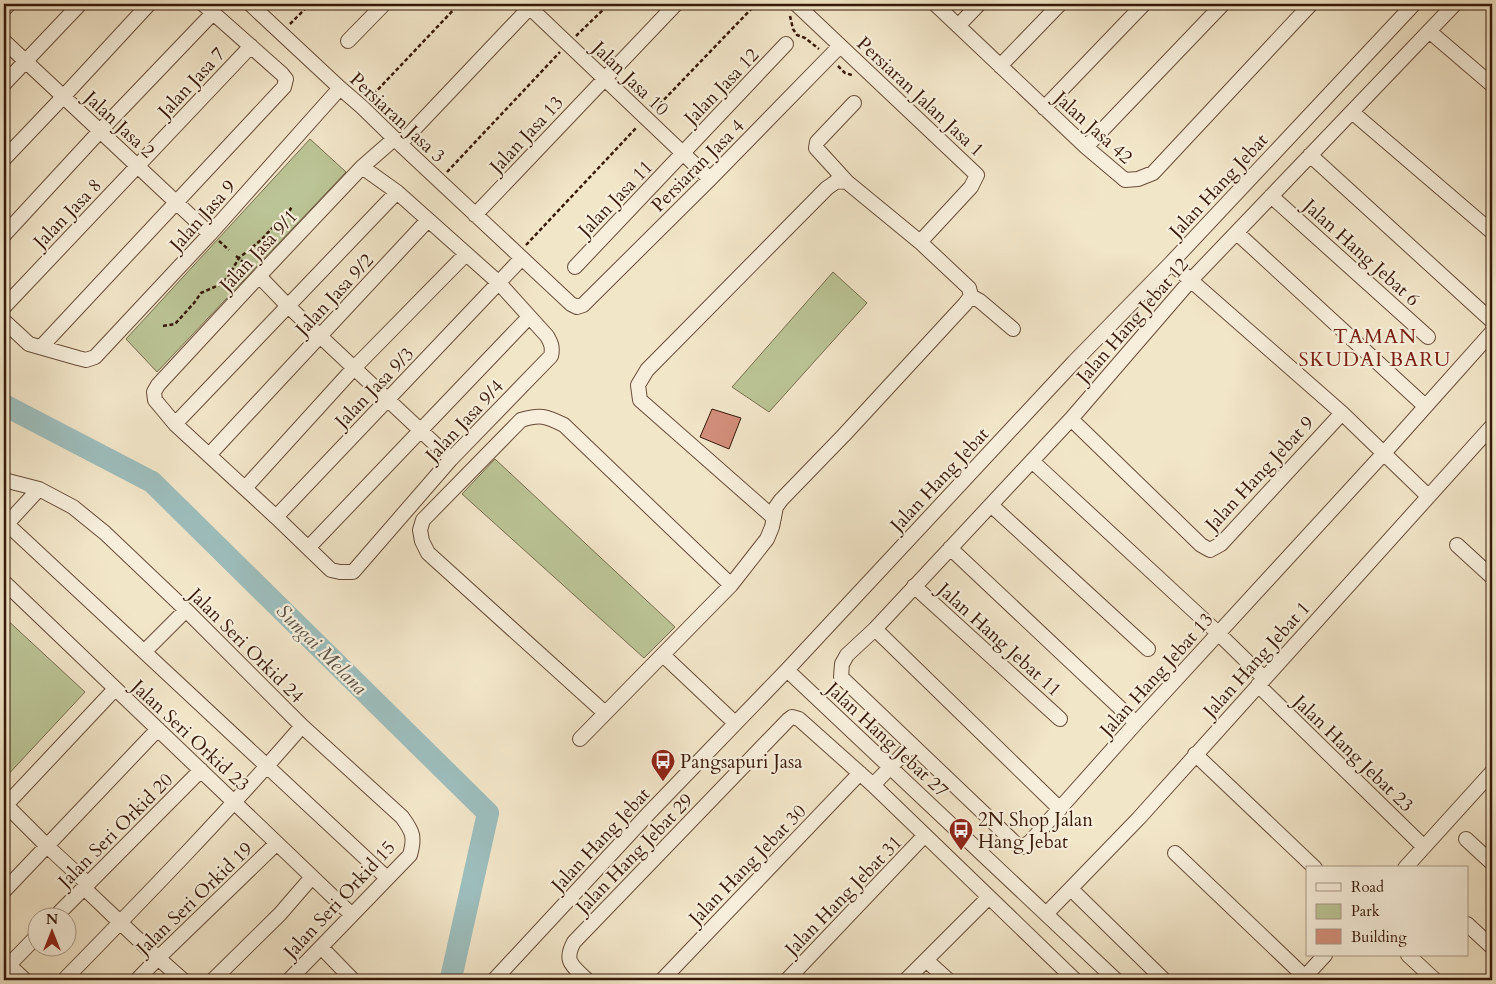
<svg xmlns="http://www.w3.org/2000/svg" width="1496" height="984" viewBox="0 0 1496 984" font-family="Cardo,serif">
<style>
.green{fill:#bbc496;stroke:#796e4f}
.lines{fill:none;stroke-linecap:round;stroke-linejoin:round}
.river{stroke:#9dbebd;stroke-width:22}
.building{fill:#d38f7c;stroke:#371908}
.minor-casing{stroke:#664c38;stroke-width:16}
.path{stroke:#371908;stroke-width:2.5;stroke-dasharray:4 2.5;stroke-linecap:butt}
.minor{stroke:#f7efdc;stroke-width:14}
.labels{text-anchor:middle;stroke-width:4.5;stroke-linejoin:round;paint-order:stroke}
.street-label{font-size:19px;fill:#371908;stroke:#f7efdc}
.poi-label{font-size:19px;fill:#371908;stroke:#f7efdc;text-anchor:start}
.neighbourhood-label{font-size:20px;letter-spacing:1px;fill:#7a1f14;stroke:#f7efdc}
.water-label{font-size:20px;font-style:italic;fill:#5b5347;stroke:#f7efdc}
</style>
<rect width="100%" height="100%" fill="#f2e6c9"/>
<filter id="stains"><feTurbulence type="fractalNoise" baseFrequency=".004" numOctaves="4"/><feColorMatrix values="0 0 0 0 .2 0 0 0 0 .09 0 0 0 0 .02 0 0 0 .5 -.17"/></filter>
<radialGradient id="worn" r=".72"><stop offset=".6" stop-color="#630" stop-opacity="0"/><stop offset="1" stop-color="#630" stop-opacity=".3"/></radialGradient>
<path class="green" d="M310,139L346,172L157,372L126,339Z
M833,272L867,303L769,412L732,387Z
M495,459L675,627L644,658L462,494Z
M4,617L85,692L4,779Z"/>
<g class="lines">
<path class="river" d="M4,405L152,482L488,813L451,978L453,980"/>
</g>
<path class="building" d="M712,409L741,418L729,449L700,437Z"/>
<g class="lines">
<defs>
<path id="minor" d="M250,4L340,88L362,107L400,144L571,304L577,307L583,305L710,179L840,46
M526,4L710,179
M796,4L977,175L971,187L920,242
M935,4L1086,147L1125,180L1138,179L1153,173L1311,4
M1455,4L1191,280L1071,419L875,629L847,655L842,664L841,677L1016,844L1022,847L1030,842L1136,723L1384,453L1492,332
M4,9L9,4
M958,26L979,4
M1429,31L1492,85
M4,41L210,234
M348,41L384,4
M1000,66L1060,4
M4,84L80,4
M1044,108L1144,4
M1352,112L1492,232
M400,144L533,4
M1086,147L1223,4
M1310,155L1492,321
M4,159L63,97L149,4
M362,167L397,192L499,283L547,336C551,343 553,347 551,356L451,459L353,572H340L331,570L276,517L175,424L155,400L154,392L158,385L259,276L362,167L394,139
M1271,196L1428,337
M475,215L676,4
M1237,233L1425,406
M4,235L100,131L213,13
M1171,263L1342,413L1428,496
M575,267L786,44
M259,276L288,306L451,459
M971,296L980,301L1013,329
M4,307L251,46
M4,321L29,344L78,358L86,360L95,357L210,234L340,88
M41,347L284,87L286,79L282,74L203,4
M1071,419L1201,545L1210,550L1221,544L1342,413
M175,424L397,192
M209,455L428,220
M1032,461L1218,633L1264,678
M4,480L39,489L73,507L105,533L186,610L302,726L402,817C413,832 415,837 410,855L289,980
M245,488L354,368L466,254
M991,505L1148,649
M276,517L522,258
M774,518L640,400L638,385L647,370L827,188L837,181L847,182
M7,524L387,878
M4,527L39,489
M1457,545L1492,577
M309,547L529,317
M950,548L1136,723
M4,582L352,915
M914,586L1060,719
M875,629L1060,809
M145,651L186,610
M663,655L735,723
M787,670L1116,980
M1258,685L1424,847
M605,713L428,553L422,541L420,530L423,520L521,420C540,414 546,416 564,425L731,585
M580,739L731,585L767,539L772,527L776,507L781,500L844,435L965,304L971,296L969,288L920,242L847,182L816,148L817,142L854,103
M1195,754L1315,868
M873,785L912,745
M6,805L47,846L88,884
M4,807L115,689
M1466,839L1492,863
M1175,853L1305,977
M1405,868L1492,772
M84,888C117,919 149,951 183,980
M1071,889L1164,980
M4,891L158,729
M1046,914L1139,818L1492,426
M56,916L201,770
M1467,924L1492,947
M321,947L353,980
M1408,955L1435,980
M926,960L948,980
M9,965L25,980
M4,970L38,935
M64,980C145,897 226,814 302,726
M137,980L157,959L277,843
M213,980L280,914L312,877
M494,980L649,813L787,670L1074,362L1171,263L1414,4
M587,980C573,966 563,962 574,942L788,720L792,717L799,719L873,785L1075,980
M662,980L860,773
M787,980L925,835
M906,980L989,897
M1302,980L1325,955"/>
</defs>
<use href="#minor" class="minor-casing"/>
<path class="path" d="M790,16L793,29L797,35L805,38L819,49
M290,24L310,4
M576,36L609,4
M838,66L845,73L852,75
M369,99L459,4
M655,109L756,4
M447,172L560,52
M219,241L229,250
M526,245L637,127
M236,256L250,268
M163,326L175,324L194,303L201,293L219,285L228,277L239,258L261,240L274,226L288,214L292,206"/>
<use href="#minor" class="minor"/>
</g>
<defs>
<symbol id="bus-pin" viewBox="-11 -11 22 30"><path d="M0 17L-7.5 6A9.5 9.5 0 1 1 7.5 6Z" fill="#8f2418" stroke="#f7efdc"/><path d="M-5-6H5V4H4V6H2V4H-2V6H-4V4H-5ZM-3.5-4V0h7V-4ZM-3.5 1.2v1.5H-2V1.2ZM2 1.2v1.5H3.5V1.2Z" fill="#fff"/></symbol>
</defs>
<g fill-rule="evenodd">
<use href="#bus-pin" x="649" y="747" width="28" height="38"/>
<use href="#bus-pin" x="947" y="816" width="28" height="38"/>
</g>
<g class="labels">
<g class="street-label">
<text transform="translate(631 78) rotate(44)" y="7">Jalan Jasa 10</text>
<text transform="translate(191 82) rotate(-47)" y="7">Jalan Jasa 7</text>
<text transform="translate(721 86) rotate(-46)" y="7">Jalan Jasa 12</text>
<text transform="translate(921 96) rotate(43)" y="7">Persiaran Jalan Jasa 1</text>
<text transform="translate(398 117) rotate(43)" y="7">Persiaran Jasa 3</text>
<text transform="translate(120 124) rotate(43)" y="7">Jalan Jasa 2</text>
<text transform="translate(1094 127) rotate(42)" y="7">Jalan Jasa 42</text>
<text transform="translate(526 134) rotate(-47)" y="7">Jalan Jasa 13</text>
<text transform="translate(697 165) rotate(-45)" y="7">Persiaran Jasa 4</text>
<text transform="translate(1218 185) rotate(-47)" y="7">Jalan Hang Jebat</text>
<text transform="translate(615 198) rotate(-46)" y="7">Jalan Jasa 11</text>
<text transform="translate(67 213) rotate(-46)" y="7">Jalan Jasa 8</text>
<text transform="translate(202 215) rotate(-48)" y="7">Jalan Jasa 9</text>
<text transform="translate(258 250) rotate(-47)" y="7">Jalan Jasa 9/1</text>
<text transform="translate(1362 252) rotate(42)" y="7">Jalan Hang Jebat 6</text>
<text transform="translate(334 294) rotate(-47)" y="7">Jalan Jasa 9/2</text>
<text transform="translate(1132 320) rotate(-49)" y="7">Jalan Hang Jebat 12</text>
<text transform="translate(374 387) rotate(-46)" y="7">Jalan Jasa 9/3</text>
<text transform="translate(464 420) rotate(-47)" y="7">Jalan Jasa 9/4</text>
<text transform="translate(1259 473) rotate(-47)" y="7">Jalan Hang Jebat 9</text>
<text transform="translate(939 479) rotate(-47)" y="7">Jalan Hang Jebat</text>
<text transform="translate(1000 639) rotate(42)" y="7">Jalan Hang Jebat 11</text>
<text transform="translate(247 645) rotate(45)" y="7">Jalan Seri Orkid 24</text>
<text transform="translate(1256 659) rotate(-48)" y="7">Jalan Hang Jebat 1</text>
<text transform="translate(1156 674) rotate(-48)" y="7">Jalan Hang Jebat 13</text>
<text transform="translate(191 735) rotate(43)" y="7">Jalan Seri Orkid 23</text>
<text transform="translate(888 739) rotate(43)" y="7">Jalan Hang Jebat 27</text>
<text transform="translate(1354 753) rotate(44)" y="7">Jalan Hang Jebat 23</text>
<text transform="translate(115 830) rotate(-45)" y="7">Jalan Seri Orkid 20</text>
<text transform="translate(600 839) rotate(-47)" y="7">Jalan Hang Jebat</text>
<text transform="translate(634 853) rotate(-46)" y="7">Jalan Hang Jebat 29</text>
<text transform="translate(747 864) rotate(-46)" y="7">Jalan Hang Jebat 30</text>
<text transform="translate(843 895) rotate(-46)" y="7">Jalan Hang Jebat 31</text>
<text transform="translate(194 898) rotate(-44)" y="7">Jalan Seri Orkid 19</text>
<text transform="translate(339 899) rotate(-47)" y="7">Jalan Seri Orkid 15</text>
</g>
<g class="poi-label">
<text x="680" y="768">Pangsapuri Jasa</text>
<text x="978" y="826">2N Shop Jalan<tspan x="978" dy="22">Hang Jebat</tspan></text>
</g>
<g class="neighbourhood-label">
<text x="1375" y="343">TAMAN<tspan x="1375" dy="23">SKUDAI BARU</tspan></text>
</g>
<g class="water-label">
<text transform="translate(322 649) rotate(45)" y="7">Sungai Melana</text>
</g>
</g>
<rect width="1496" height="984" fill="none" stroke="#f2e6c9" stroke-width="20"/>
<rect x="5" y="5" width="1486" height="974" fill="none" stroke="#371908" stroke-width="2.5"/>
<rect x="10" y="10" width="1476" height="964" fill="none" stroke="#371908"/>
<rect x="1306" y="866" width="162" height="90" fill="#f7efdc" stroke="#aa9987"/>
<rect x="1316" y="883" width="25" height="8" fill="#f7efdc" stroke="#aa9987"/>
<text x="1351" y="892" font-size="15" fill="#371908">Road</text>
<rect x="1316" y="904" width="25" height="15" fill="#bbc496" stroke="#aa9987"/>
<text x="1351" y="916" font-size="15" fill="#371908">Park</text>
<rect x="1316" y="929" width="25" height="15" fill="#d38f7c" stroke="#aa9987"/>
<text x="1351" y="942" font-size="15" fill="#371908">Building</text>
<g transform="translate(52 932)"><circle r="24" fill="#f7efdc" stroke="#aa9987"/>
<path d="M0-4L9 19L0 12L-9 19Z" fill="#8f2418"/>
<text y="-8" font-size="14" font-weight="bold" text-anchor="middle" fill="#371908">N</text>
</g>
<rect width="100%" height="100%" filter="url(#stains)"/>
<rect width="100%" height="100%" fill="url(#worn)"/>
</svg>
